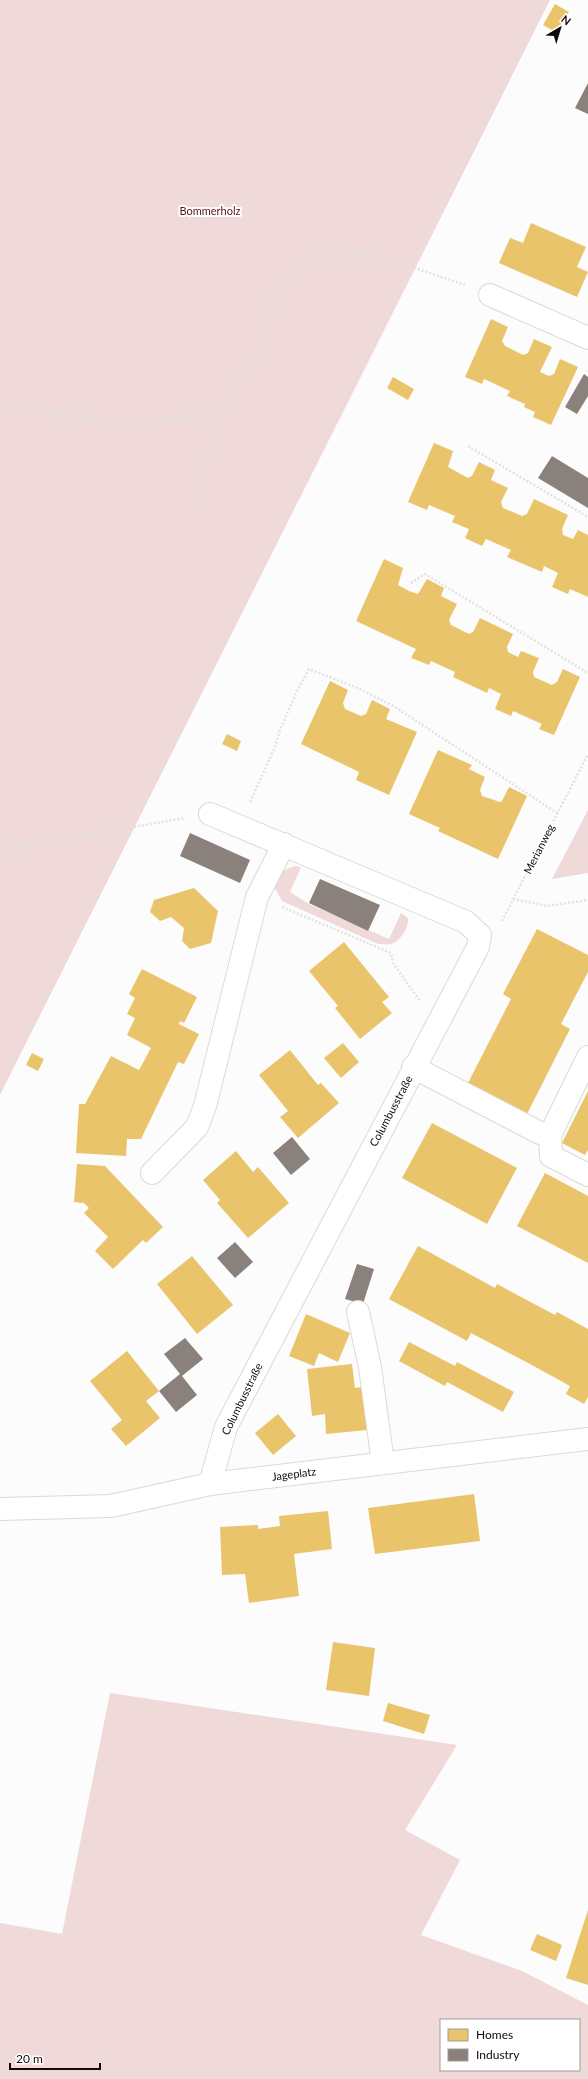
<svg xmlns="http://www.w3.org/2000/svg" width="588" height="2079" viewBox="0 0 588 2079" font-family="Lato,sans-serif">
<style>
.green{fill:#efd9d9;fill-rule:evenodd}
.homes{fill:#e9c46a}
.industry{fill:#8a817c}
.lines{fill:none;stroke-linecap:round;stroke-linejoin:round}
.minor-casing{stroke:#ddd9d5;stroke-width:24}
.path{stroke:#e2e2e1;stroke-width:2.5;stroke-dasharray:2 2;stroke-linecap:butt}
.minor{stroke:#fff;stroke-width:22}
.labels{text-anchor:middle;stroke-width:4;stroke-linejoin:round;paint-order:stroke}
.park-label{font-size:11px;fill:#55151d;stroke:#fff}
.street-label{font-size:11px;fill:#110a05;stroke:#fff}
</style>
<rect width="100%" height="100%" fill="#fcfcfc"/>
<path class="green" d="M0,0H550L0,1095Z
M588,810V873L552,879Z
M296,866L301,867L290,892L309,904L389,939L401,913L408,918C409,927 401,941 391,944C388,945 382,944 378,944L282,901L274,887C279,874 282,869 296,866Z
M110,1693L457,1745L405,1830L460,1860L421,1935L522,1971L588,2005V2079H0V1923L62,1934ZM441,2020H579V2070H441Z"/>
<path class="homes" d="M555,4L569,12L557,33L543,25Z
M531,223L586,247L577,267L588,272L577,297L499,263L510,238L523,243Z
M491,319L508,327L502,341L505,346L523,355L528,353L534,339L552,347L540,372L549,376L554,374L560,359L578,367L551,425L533,417L535,412L524,407L525,404L507,396L510,391L484,379L482,384L465,377Z
M393,377L414,389L408,400L387,388Z
M434,443L453,451L448,467L468,478L472,476L479,462L495,470L491,480L508,488L501,502L503,508L522,516L527,514L534,499L568,515L562,529L563,535L573,539L578,530L588,535V597L570,589L568,594L552,587L558,573L544,566L542,572L507,557L511,550L486,539L482,546L465,538L469,529L452,522L455,516L429,505L427,510L408,502Z
M384,559L403,568L398,585L409,591L418,594L427,579L444,588L441,596L457,604L449,620L451,625L469,634L473,632L480,618L513,634L507,647L508,652L518,657L521,651L539,658L533,672L534,677L552,685L557,682L563,669L580,677L554,735L539,729L542,724L513,711L511,716L495,709L501,694L489,688L487,693L453,677L455,672L431,661L429,665L411,658L416,649L356,621Z
M330,681L348,690L343,703L345,709L361,716L366,714L372,700L390,709L386,719L417,732L389,795L356,780L359,772L301,744Z
M227,734L241,741L237,751L222,744Z
M438,750L472,765L469,769L485,777L480,790L482,796L500,802L502,801L509,787L527,796L498,859L438,831L440,828L409,814Z
M194,888L218,911L211,943L190,949L182,941L184,928L171,917L160,921L150,912L154,900Z
M537,929L588,955V972L561,1024L570,1029L526,1116L467,1085L511,999L503,994Z
M344,942L389,997L382,1002L392,1013L360,1039L335,1008L338,1006L309,971Z
M142,969L197,997L184,1023L180,1021L179,1024L199,1034L184,1064L178,1062L141,1139H127L126,1156L76,1153L79,1104H85L111,1056L139,1070L151,1048L127,1035L135,1018L127,1014L135,998L129,994Z
M343,1043L359,1062L341,1078L324,1058Z
M290,1050L318,1085L321,1083L339,1103L298,1138L280,1117L288,1111L259,1075Z
M32,1053L44,1059L38,1071L26,1065Z
M588,1091V1150L585,1155L562,1143Z
M432,1123L517,1168L487,1224L402,1178Z
M236,1151L253,1172L258,1167L289,1203L248,1238L217,1203L220,1200L203,1180Z
M77,1164L105,1166L163,1227L146,1243L143,1240L113,1269L95,1251L108,1237L84,1213L89,1208L84,1203L74,1202Z
M545,1173L588,1196V1263L517,1226Z
M418,1246L495,1288L497,1284L555,1315L557,1312L588,1329V1397L584,1404L566,1394L570,1386L530,1364L471,1333L467,1341L389,1299Z
M192,1256L233,1305L197,1334L157,1284Z
M306,1314L350,1333L338,1362L319,1353L314,1366L289,1356Z
M409,1342L455,1366L457,1362L514,1392L503,1412L447,1382L445,1386L399,1361Z
M127,1351L159,1391L146,1401L160,1418L126,1446L111,1429L122,1420L90,1381Z
M352,1364L355,1388L362,1387L367,1430L326,1434L325,1414L312,1416L307,1369Z
M278,1414L296,1436L273,1455L255,1433Z
M474,1494L480,1541L375,1554L368,1508Z
M328,1511L332,1549L294,1554L299,1596L249,1603L245,1574L222,1575L220,1527L258,1525V1529L280,1526L279,1516Z
M333,1642L375,1648L369,1696L326,1690Z
M388,1703L430,1715L424,1734L383,1721Z
M588,1910V1985L566,1978Z
M537,1934L562,1945L556,1961L530,1950Z"/>
<path class="industry" d="M588,83V114L575,108Z
M584,374L588,377V396L577,414L565,407Z
M552,456L588,478V508L538,478Z
M190,833L250,860L240,883L180,856Z
M320,879L380,905L368,931L309,903Z
M292,1137L310,1159L291,1175L273,1153Z
M235,1242L253,1262L235,1278L217,1258Z
M357,1264L374,1269L363,1304L345,1299Z
M185,1338L203,1359L182,1376L197,1395L176,1412L159,1391L180,1374L164,1354Z"/>
<g class="lines">
<defs>
<path id="minor" d="M490,295L588,338
M413,1067L540,1133L550,1135L588,1057
M550,1135L551,1156L588,1175
M152,1173L197,1127L205,1106L257,897L284,844
M358,1312L370,1367L383,1463
M210,1484L226,1427L478,947L480,935L466,922L210,814
M0,1509L111,1506L210,1484L588,1439"/>
</defs>
<use href="#minor" class="minor-casing"/>
<path class="path" d="M0,404L25,411L128,422L217,415L258,357L274,292L316,257L374,254L465,285
M468,446L588,517
M198,499L217,415
M411,583L425,574L588,673
M250,802L275,747L281,727L297,691L309,669L360,689L395,707L557,813
M0,850L185,818
M513,899L547,906L588,900
M282,907L391,953L393,963L420,1001
M502,921L588,754"/>
<use href="#minor" class="minor"/>
</g>
<g class="labels">
<g class="park-label">
<text x="210" y="215">Bommerholz</text>
</g>
<g class="street-label">
<text transform="translate(539 849) rotate(-63)" y="4">Merianweg</text>
<text transform="translate(391 1111) rotate(-62)" y="4">Columbusstraße</text>
<text transform="translate(242 1399) rotate(-64)" y="4">Columbusstraße</text>
<text transform="translate(294 1474) rotate(-7)" y="4">Jageplatz</text>
</g>
</g>
<rect x="440" y="2019" width="140" height="52" fill="#ffffff" stroke="#a09d9b"/>
<rect x="448" y="2029" width="20" height="12" fill="#e9c46a" stroke="#a09d9b"/>
<text x="476" y="2039" font-size="12" fill="#110a05">Homes</text>
<rect x="448" y="2049" width="20" height="12" fill="#8a817c" stroke="#a09d9b"/>
<text x="476" y="2059" font-size="12" fill="#110a05">Industry</text>
<g transform="translate(560 28) rotate(38)" stroke="#ffffff" stroke-width="3" paint-order="stroke">
<path d="M0-3L7 15L0 10L-7 15Z" fill="#110a05"/>
<text y="-6" font-size="11" font-weight="bold" text-anchor="middle" fill="#110a05">N</text>
</g>
<path d="M10 2063v6h90v-6" fill="none" stroke="#110a05" stroke-width="2"/>
<text x="16" y="2063" font-size="12" fill="#110a05" stroke="#ffffff" stroke-width="3" paint-order="stroke">20 m</text>
</svg>
